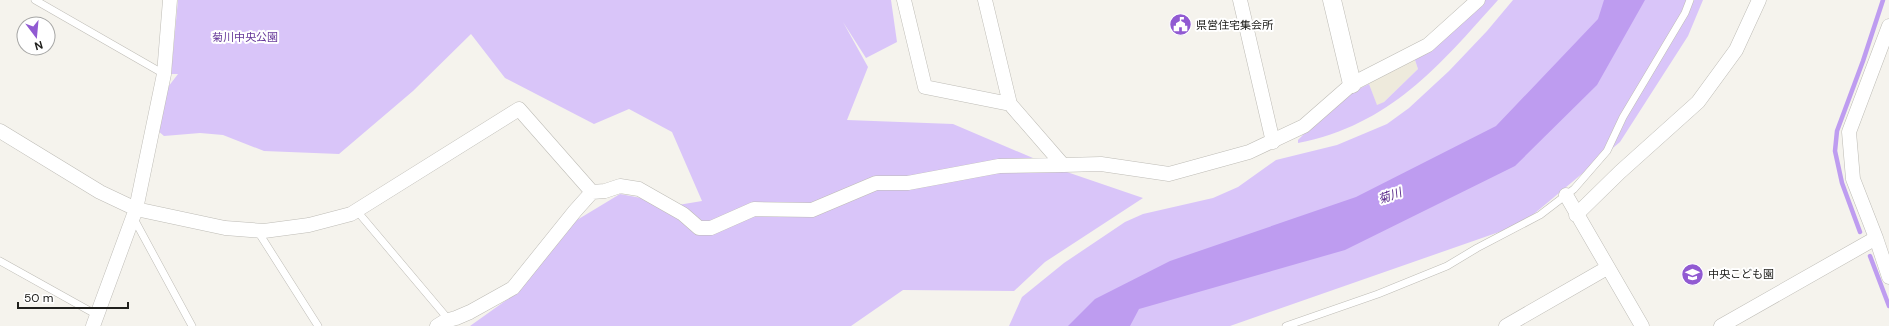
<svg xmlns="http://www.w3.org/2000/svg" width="1889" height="326" viewBox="0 0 1889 326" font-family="'DM Sans','Noto Sans JP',sans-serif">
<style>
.built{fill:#eeeadc}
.green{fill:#d9c5f9}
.water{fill:#be9cf0}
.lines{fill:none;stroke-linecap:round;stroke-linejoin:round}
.stream{stroke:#be9cf0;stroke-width:4.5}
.service-casing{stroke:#bebcb6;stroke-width:8}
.minor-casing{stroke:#bebcb6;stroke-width:15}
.tertiary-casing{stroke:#bebcb6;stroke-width:19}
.service{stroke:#fff;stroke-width:7}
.minor{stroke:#fff;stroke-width:14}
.tertiary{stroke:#fff;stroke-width:18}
.labels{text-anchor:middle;stroke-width:4;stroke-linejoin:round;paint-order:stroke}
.poi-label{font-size:11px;fill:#20201d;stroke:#fff;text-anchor:start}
.park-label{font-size:11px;fill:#663899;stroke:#fff}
.water-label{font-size:12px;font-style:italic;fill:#5a2a8b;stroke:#fff}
</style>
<rect width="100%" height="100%" fill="#f5f3ed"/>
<path class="built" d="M1414,57L1418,69L1384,102L1377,106L1369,84L1372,78Z"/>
<path class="green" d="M178,0H891L897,42L866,58L843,22L868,67L847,120L953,124L1061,170L1143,198L1045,262L1014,291L903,290L851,326H470L515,294L572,223L620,194L678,205L702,201L672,132L629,109L594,124L505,78L471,34L413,91L339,154L264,151L223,135L200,133L164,136L157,130L165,91L178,74H171Z
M1483,0H1498C1439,66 1390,125 1298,143V140C1318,120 1342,96 1369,84L1377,105L1384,102L1418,69L1414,57Z
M1513,0H1703L1688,36L1620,142L1522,224L1230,326H1009L1022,297L1064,263L1125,222L1143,214L1213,198L1238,187L1276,160L1337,145L1387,124L1409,108L1449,71L1487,31Z"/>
<path class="water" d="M1604,0H1645L1597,85L1515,166L1345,250L1139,309L1130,326H1068L1095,299L1170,261L1356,197L1496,126L1598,19Z"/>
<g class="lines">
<path class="stream" d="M1860,232L1842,183L1835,151L1837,131L1863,61L1883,0
M1870,256L1889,306"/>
<defs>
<path id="service" d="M35,0L164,74
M357,211L449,320
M133,217L192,326
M257,230L318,326
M0,261L97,315
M1286,326L1378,294L1447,266L1477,248L1540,215L1574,189L1607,151L1623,117L1685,13L1690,0"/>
<path id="minor" d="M904,0L925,87L1010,104
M985,0L1010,104L1063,165L1101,164L1169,174L1249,152L1304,126L1352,84L1428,45L1478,0
M1240,0L1273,142
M1889,26L1849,132L1853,179L1876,238L1889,277
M0,131L100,192L136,209L225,228L264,231L309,225L351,214L519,109L592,192L605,191L620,186L639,189L683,214L699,228H711L754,209L812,210L876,183H908L999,166L1063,165
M1566,195L1642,326
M1576,215L1620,172L1698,102L1736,50L1759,0
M93,326L136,209L164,74L170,0
M437,326L445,321L456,318L470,312L513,288L575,211L592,192
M1506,326L1607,268
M1721,326L1876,238"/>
<path id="tertiary" d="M1332,0L1352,84"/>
</defs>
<use href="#service" class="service-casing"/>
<use href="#minor" class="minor-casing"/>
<use href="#tertiary" class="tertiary-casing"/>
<use href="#service" class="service"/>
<use href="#minor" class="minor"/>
<use href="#tertiary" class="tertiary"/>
</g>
<defs>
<symbol id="civic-disc" viewBox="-11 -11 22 22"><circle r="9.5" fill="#915ad2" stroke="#fff"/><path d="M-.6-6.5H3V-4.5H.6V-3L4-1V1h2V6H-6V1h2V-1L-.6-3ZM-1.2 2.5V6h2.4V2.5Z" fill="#fff"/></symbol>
<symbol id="school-disc" viewBox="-11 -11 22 22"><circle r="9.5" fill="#915ad2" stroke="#fff"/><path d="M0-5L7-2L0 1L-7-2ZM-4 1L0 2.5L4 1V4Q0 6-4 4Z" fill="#fff"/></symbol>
</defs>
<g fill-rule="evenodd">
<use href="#civic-disc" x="1168" y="12" width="25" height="25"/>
<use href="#school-disc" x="1680" y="262" width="25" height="25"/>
</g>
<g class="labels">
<g class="poi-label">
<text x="1196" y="29">県営住宅集会所</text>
<text x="1708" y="278">中央こども園</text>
</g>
<g class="park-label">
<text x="245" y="41">菊川中央公園</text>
</g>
<g class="water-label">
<text transform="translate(1390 196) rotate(-20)" y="4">菊川</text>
</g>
</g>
<g transform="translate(36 36) rotate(164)"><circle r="19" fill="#ffffff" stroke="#a6a6a5"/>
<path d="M0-3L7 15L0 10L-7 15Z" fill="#915ad2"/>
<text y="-6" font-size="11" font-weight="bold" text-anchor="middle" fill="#20201d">N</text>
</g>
<path d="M18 302v6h110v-6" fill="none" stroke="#20201d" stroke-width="2"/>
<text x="24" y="302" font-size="12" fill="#20201d" stroke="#ffffff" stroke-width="3" paint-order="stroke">50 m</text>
</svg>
